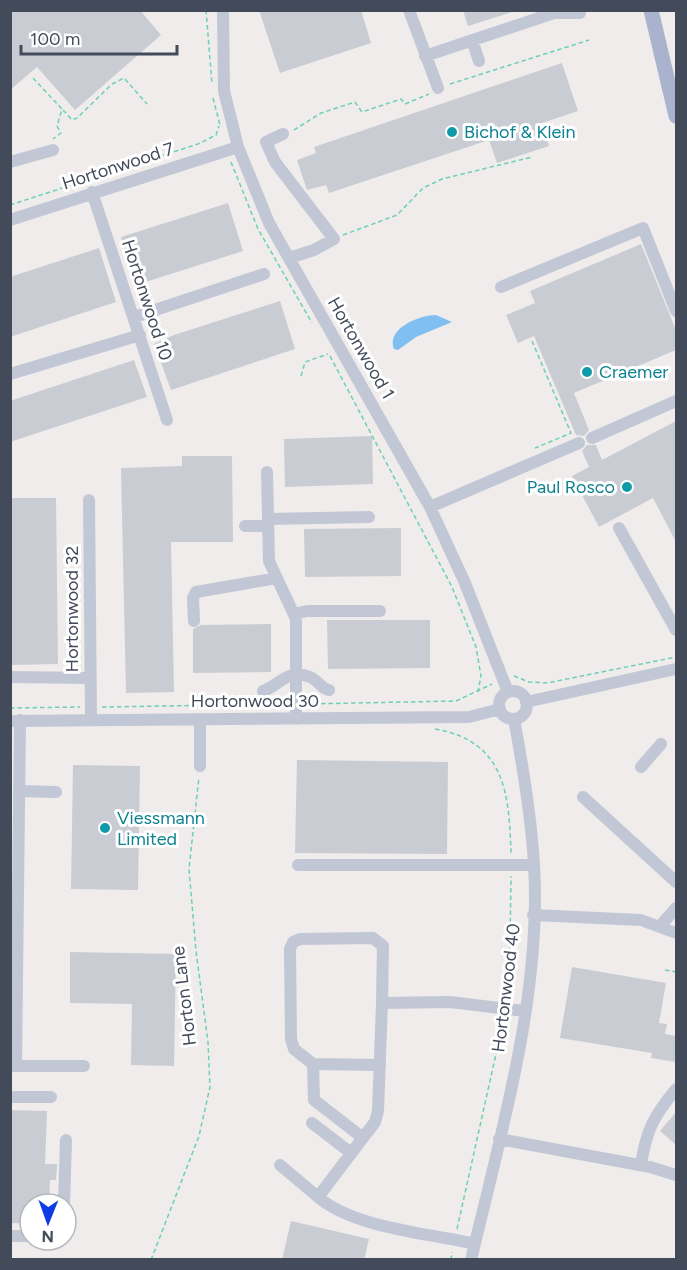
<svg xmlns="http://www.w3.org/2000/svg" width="687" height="1270" viewBox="0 0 687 1270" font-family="Figtree,sans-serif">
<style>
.water{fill:#80bff0}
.building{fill:#caccd4}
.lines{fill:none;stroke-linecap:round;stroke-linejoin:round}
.path{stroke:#6cd0b5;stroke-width:1.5;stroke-dasharray:4.5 3;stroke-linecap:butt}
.minor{stroke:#c1c7d4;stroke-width:12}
.major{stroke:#a9b3cd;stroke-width:15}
.culture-dot{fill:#0f9aa8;stroke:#fff;stroke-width:2}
.labels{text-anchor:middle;stroke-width:6;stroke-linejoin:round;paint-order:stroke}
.culture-label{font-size:18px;fill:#0d838f;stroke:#fff;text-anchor:start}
.street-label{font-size:18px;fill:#434a5a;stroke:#fff}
</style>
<rect width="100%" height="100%" fill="#efeceb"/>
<path class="water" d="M436,315L452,322L416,337L398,350L394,349C386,328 420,315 436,315Z"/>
<path class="building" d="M10,10H140L161,35L75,110L37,67L10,90Z
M259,10H361L371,43L280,73Z
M463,10H512V12L468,26Z
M562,63L578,111L542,123L549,146L497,163L489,140L329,193L326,185L307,190L297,160L316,153L314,147Z
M228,203L243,251L136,285L121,237Z
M641,244L676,330V350L574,393L589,430L584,436L576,435L534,336L518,343L506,315L535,303L530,291Z
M99,248L116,302L10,337V277Z
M280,301L295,349L171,390L154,344L174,335Z
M134,360L147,397L10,442V401Z
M676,421V542L653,498L599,527L572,476L589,467L582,451L587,445H596L602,460Z
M372,436L373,484L285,487L284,439Z
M182,456H232L233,542H171L174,692L126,693L121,468L182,466Z
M10,498H56L58,664L10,665Z
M401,528V576L305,577L304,529Z
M327,620H430V668L328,669Z
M271,624V672L193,673V629L201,625Z
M297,760L448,762L447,854L295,853Z
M73,765L140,766L138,890L71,889Z
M70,952L176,954L174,1066L131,1065L132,1004L70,1003Z
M572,967L666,983L659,1023L667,1024L665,1034L676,1036V1062L651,1058L652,1053L560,1038Z
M10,1110L47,1111L45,1164H57L56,1180H50L49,1204H30V1224L10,1223Z
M676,1112V1145L660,1131Z
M291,1221L369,1239L364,1260H282Z"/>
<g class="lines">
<path class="path" d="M206,10L212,84
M33,78L62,109L57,126L61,133L53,139
M450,84L589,40
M213,98L220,125
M63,110L72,120L77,118L112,84L124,78L147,104
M294,130L321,113L355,102L362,112L401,99L405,104L429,94
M231,162L258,229L312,323
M10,205L198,144L216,135L219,126
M343,235L397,215L423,188L442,179L532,157
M532,341L571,433L535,448
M330,356L452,587L476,647L481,676L478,692
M301,376L305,362L328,354
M514,676L529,682L547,683L676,657
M306,704L456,701L492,684
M102,707L283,704
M10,708L80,707
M435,729C506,741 509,795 511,853
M665,970L676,972
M503,997L510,944L511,876
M457,1229L496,1054L500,1020
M151,1260L199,1136L210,1087L208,1042L196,951L189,869L199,777
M451,1260L452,1252"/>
<path class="minor" d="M223,10L224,91L238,147L269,223L430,507L465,583L508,692
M409,10L438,88
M472,40L479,61
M425,56L554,13H580
M283,134L266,142L275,162L334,239L314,250L289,258
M10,162L53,150
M92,192L167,420
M10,220L238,147
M501,287L643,228L676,311
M134,317L264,274
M10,374L140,335
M592,438L676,401
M267,472L269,561L296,619V719
M89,500L91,718
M430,507L579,443
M268,519L369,517
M245,526H268
M619,528L676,630
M294,614L307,611H380
M194,621L193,598L196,592L277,578
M10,677L90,678
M263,691C280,685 288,668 310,677C318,680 321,689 329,690
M499 705a14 14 0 1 1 28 0a14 14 0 1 1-28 0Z
M526,702L676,669
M200,719V766
M10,721L469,717L500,709
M641,767L661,744
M19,791L56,792
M583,797L676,882
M298,865H534
M533,915L641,920L676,933
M661,925L676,908
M382,1003L378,1111L375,1122L318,1197C354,1228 428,1233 475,1244
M313,1064L294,1049L291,1039L290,949L293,942L300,939L373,938L383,946L382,1003L450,1002L524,1011
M10,1066H84
M16,1066L20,720
M10,1097H51
M312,1123L351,1153
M363,1138L314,1100L313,1064L380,1065
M499,1139L650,1167L676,1175
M280,1165L318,1197
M641,1165C646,1130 654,1116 676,1089
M64,1204L66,1140
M10,1236H30
M471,1260C501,1133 542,994 534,864C531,815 523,767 514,719"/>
<path class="major" d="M651,10L676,116"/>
</g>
<g class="culture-dot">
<circle cx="452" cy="132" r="6"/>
<circle cx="587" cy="372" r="6"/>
<circle cx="627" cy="487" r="6"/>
<circle cx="105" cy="828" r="6"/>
</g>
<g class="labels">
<g class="culture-label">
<text x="464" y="138">Bichof &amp; Klein</text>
<text x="599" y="378">Craemer</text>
<text x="615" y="493" text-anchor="end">Paul Rosco</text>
<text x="117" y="824">Viessmann<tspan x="117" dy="21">Limited</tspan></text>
</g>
<g class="street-label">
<text transform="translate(118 166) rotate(-18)" y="6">Hortonwood 7</text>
<text transform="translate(147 300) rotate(72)" y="6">Hortonwood 10</text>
<text transform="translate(361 348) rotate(60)" y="6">Hortonwood 1</text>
<text transform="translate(72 609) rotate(-90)" y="6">Hortonwood 32</text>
<text x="255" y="707">Hortonwood 30</text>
<text transform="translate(506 988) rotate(-83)" y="6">Hortonwood 40</text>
<text transform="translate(184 996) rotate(-97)" y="6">Horton Lane</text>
</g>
</g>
<rect width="687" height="1270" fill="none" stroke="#434a5a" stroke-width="24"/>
<g transform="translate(48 1222) rotate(181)"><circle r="28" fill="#ffffff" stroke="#b4b7bd" stroke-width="1.5"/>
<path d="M0-4.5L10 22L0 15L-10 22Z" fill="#0f3be5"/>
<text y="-9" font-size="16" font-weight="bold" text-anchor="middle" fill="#434a5a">N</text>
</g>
<path d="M21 45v9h156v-9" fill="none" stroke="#434a5a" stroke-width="3"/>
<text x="30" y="45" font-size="18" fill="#434a5a" stroke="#ffffff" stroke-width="4.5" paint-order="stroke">100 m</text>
</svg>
